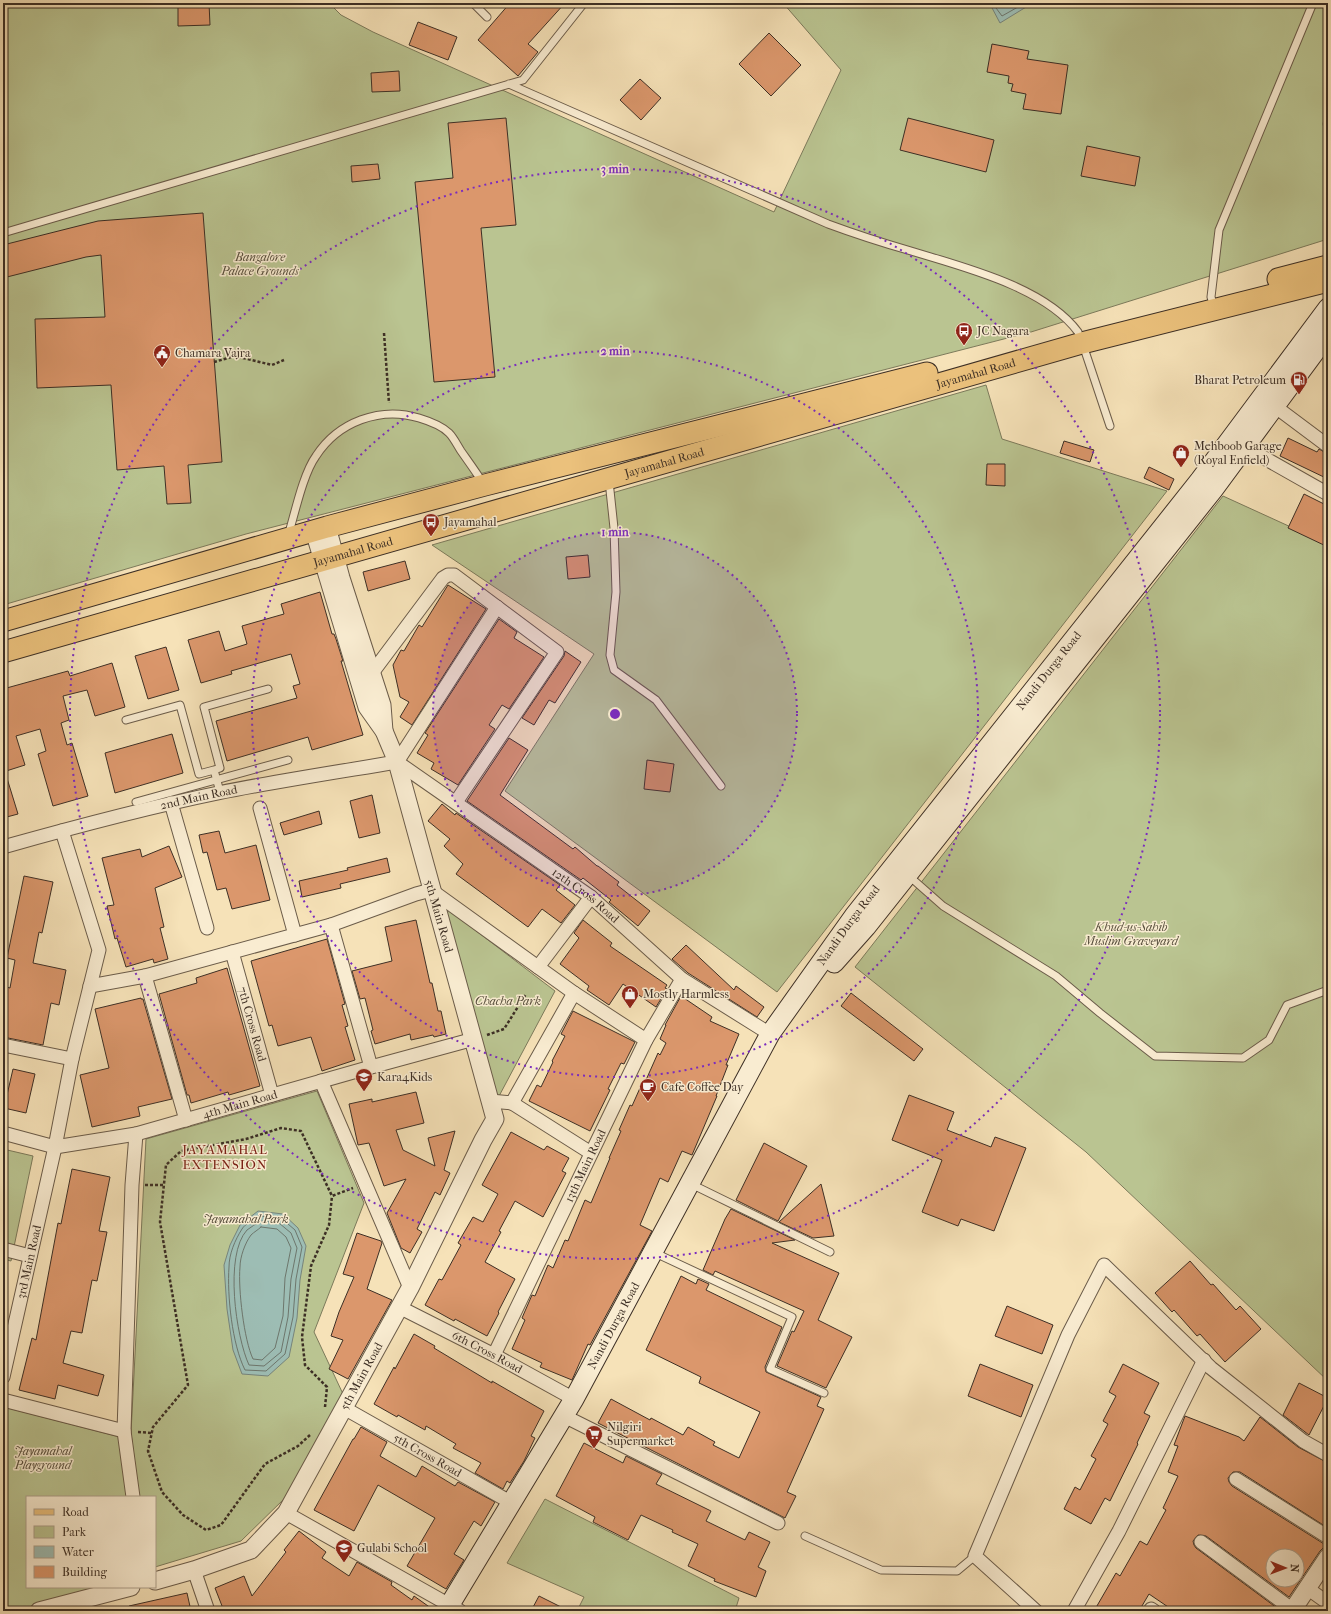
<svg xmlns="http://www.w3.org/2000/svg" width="1331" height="1614" viewBox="0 0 1331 1614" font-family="'IM FELL French Canon',serif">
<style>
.green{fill:#bac491;stroke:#7c7a5b}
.water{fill:#9dbdb4;stroke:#77847b}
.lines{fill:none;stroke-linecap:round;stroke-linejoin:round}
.shore{stroke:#6d766c;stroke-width:1}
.building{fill:#db976c;stroke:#3d2f25;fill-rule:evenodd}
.service-casing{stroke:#6b5c4a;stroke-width:9}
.minor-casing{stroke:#6b5c4a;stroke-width:15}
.tertiary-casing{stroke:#6b5c4a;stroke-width:19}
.secondary-casing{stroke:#3d2f25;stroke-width:21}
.primary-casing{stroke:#3d2f25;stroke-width:23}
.path{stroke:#3d2f25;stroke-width:2.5;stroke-dasharray:3 2;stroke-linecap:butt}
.service{stroke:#f9ecd1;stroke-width:7}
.minor{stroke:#f9ecd1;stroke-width:13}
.tertiary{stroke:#f9ecd1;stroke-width:17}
.secondary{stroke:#f9ecd1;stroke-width:19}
.primary{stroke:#ebc17c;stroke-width:21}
.ring{fill:none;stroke:#7b2cbf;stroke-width:2;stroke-dasharray:2 4}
.labels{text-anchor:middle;stroke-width:3;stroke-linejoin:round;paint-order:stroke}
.park-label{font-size:12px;font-style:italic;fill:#564d3b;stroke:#f9ecd1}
.poi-label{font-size:12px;fill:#3d2f25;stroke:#f9ecd1;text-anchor:start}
.street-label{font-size:12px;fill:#3d2f25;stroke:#f9ecd1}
.neighbourhood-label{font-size:13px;letter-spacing:1px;fill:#7a1f14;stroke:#f9ecd1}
.centre{fill:#7b2cbf;stroke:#f9ecd1;stroke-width:2}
.ring-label{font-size:12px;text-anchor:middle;font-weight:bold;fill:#7b2cbf;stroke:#f9ecd1;stroke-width:3;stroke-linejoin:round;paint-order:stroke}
</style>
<rect width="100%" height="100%" fill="#f6e2b8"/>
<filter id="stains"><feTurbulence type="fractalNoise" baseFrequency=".005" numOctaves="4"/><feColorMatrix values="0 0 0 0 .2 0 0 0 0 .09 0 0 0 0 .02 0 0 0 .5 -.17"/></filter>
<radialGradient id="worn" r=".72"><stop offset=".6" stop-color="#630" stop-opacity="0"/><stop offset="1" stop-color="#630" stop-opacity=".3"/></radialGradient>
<path class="green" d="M3,3H329L341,15L373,32L774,212L841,70L783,3H1328V99L1323,124L1328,146V239L1031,332L246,534L3,605Z
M986,385L1002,439L1167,491L777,992L505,791L594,654L432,545Z
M1223,496L1328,544V1381L1086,1152L855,967Z
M441,904L555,991L498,1098Z
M317,1091L364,1203L314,1332L343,1394L285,1498L241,1541L155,1567V1497H139L131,1433L146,1139Z
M3,1149L33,1156L11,1261L3,1259Z
M4,1407L120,1437L127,1497H27V1587H102L21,1611H3V1430Z
M545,1499L739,1598L735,1611H577L584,1597L507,1563Z"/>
<path class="water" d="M995,3H1030L1031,4L1000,23L991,6Z
M258,1211L283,1214L298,1228L306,1246L300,1280L297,1318L289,1357L268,1376L242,1374L233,1350L227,1309L224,1265L230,1245L240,1225Z"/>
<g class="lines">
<path class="shore" d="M997,3L996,8L1002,16L1025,3
M259,1216L281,1218L295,1230L302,1247L296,1279L293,1317L285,1354L266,1371L245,1370C232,1344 227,1295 229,1267C229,1254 235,1240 242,1229C245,1224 254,1219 259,1216Z
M260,1221L279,1223L291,1233L297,1248L291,1279L288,1317L281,1352L264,1366L249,1365C236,1337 224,1255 247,1230C251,1227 256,1224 260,1221Z
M261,1227L277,1229L286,1237L291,1248L285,1278L283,1316L275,1348L262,1360L253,1359C244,1340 238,1289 240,1267C240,1257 245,1243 251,1235C254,1232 258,1230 261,1227Z"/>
</g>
<path class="building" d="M178,3H209L210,25L178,26Z
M510,3H565L528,44L538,52L518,76L478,40Z
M418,22L457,37L448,60L409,45Z
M769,33L801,65L771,96L739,64Z
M992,44L1029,51L1027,59L1068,65L1061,114L1023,109L1026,94L1011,91L1013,84L1008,83L1009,76L987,72Z
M399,71L400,91L372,92L371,73Z
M640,79L661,98L641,120L620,100Z
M506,118L516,225L481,228L495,377L434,382L415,182L453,178L448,123Z
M908,118L994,140L986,172L900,150Z
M1087,146L1140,157L1135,186L1081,176Z
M378,164L380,179L352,182L351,166Z
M203,213L222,462L188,465L191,503L167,504L164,466L117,470L111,385L37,388L35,319L105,317L101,255L86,257L3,278V245L98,221Z
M1288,438L1317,452L1319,449L1328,454V479L1280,456Z
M1064,441L1094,450L1090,462L1060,453Z
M987,464H1005V486L986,485Z
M1149,467L1174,479L1169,490L1144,478Z
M1304,494L1328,506V547L1288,528Z
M588,555L590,577L568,579L566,557Z
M405,561L410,579L368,591L363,572Z
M448,585L486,609L412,725L400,717L409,702L400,697L393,665L401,650L404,651L419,625L422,627Z
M320,592L332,634H334L336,639L343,661H341L363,735L312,750L308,737L227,761L216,721L297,698L293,686L300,684L291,654L231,671L232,674L201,683L188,640L219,631L225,651L247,644L242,626L284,614L281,604Z
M499,619L517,632L514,638L544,657L509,709L502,705L489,725L495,729L458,785L431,769L434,763L417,753L428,735L425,733Z
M166,647L179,690L148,699L135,656Z
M565,651L581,662L555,703L549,700L534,725L522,718L564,656Z
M112,663L125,707L95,716L87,690L63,696L69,720L61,723L67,745L72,743L88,796L53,806L38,754L46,751L40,729L16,736L25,765L3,772V689L68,671L70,676Z
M172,734L183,773L115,793L105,753Z
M509,738L528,750L500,795L573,849L575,847L597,866H598L619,882L617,885L650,911L638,926L609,902L611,900L583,878L581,880L467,801Z
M647,760L674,764L670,792L644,789Z
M6,775L18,814L3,818V776Z
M372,795L380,833L359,838L350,801Z
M442,804L455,815L456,813L560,885L556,890L575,905L561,923L542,909L528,927L456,874L463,864L444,846L450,839L428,821Z
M319,811L322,824L284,835L280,823Z
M219,831L225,853L256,845L270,900L232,909L226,888L217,890L207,852L203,853L199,835Z
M169,846L182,877L155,888L164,927L160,928L168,959L154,963L153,959L126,967L117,938L115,939L107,906L114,905L102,858L140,849L142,857Z
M387,858L390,872L340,884L341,888L302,897L299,881L348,870L347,868Z
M24,876L53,882L42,933L39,932L33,963L66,970L59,1005L51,1003L43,1045L3,1037V986L10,988L15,960L7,958Z
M416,920L430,983H432L438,1011H441L446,1034L434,1037L433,1035L411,1040L410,1034L375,1044L371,1031L373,1030L365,998L360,999L352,971L392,961L385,927Z
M583,920L612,943L610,946L667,985L665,988L667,989L656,1007L623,984L609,1005L587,990L589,986L560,964L579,938L574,933Z
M327,939L345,1004L342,1005L348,1026L345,1027L355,1060L322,1071L311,1037L278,1046L272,1025L269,1026L251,961Z
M686,945L734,990L736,986L764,1007L757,1017L688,973L672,959Z
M227,968L260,1086L229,1095L228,1092L191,1103L189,1095H187L159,994L197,983L196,978Z
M851,993L923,1049L914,1061L841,1006Z
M681,996L712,1017L710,1021L739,1034L726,1065H728L716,1096H717L692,1155L682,1151L668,1182L660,1178L640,1225L652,1231L590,1345L588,1344L572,1380L540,1367L542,1363L512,1349L525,1320L522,1318L532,1295L535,1296L548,1265L553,1268L565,1240L568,1241L585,1200L591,1203L610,1158H609L621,1131L619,1130L630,1105L632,1106L640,1088L642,1089L658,1053L660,1055L666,1043L660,1039L666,1025H665Z
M141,998V999H143L172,1099L138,1107L140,1116L92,1127L80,1075L109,1068L95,1009Z
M573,1011L635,1042L624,1064L621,1063L608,1089L610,1090L590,1131L529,1101L537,1085L541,1087L553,1062L552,1061L565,1036L561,1034Z
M13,1069L35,1074L26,1113L4,1108Z
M416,1092L424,1123L396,1130L403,1150L435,1166L428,1138L455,1131L444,1170L450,1173L440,1195L435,1192L417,1229L422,1232L410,1253L401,1248L387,1213L406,1179L384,1186L369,1143L358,1145L349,1104L372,1099V1102Z
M909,1095L954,1112L947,1130L991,1147L995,1137L1026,1148L994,1231L961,1219L958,1226L922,1212L942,1160L892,1140Z
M511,1132L544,1150L547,1146L569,1158L562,1171L566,1173L543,1217L515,1201L499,1231L501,1232L485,1262L515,1279L498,1312L499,1313L487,1336L455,1319L454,1321L425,1305L439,1279L442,1280L461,1245L458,1243L473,1217L483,1222L498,1194L482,1185Z
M764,1143L807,1166L778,1221L736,1200Z
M72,1169L110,1177L99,1231L107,1232L97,1281L92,1280L82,1333L71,1331L63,1363L104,1375L98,1396L58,1385L55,1399L19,1390L32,1338L36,1340L58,1223L61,1224Z
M821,1184L834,1236L813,1238L779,1222Z
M731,1209L795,1240L772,1243L839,1273L818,1320L852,1337L826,1388L777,1366L792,1331L794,1332L804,1311L715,1271L713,1275L703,1270L725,1219Z
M357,1233L381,1241L382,1243L367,1289L392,1300L348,1379L329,1369L343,1340L331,1336L339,1312L354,1277L343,1274Z
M1190,1261L1211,1285L1213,1284L1236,1310L1240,1306L1261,1329L1225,1362L1200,1334L1197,1336L1174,1310L1172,1312L1155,1293Z
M681,1276L696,1284L698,1279L709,1284L706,1290L782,1327L765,1367L766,1372L821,1397L817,1406L824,1409L787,1492L796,1496L785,1518L598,1423L611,1399L650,1420L651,1418L683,1435L688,1427L715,1442L713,1445L739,1458L760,1412L699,1383L701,1377L646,1350Z
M1007,1306L1053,1325L1042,1354L995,1336Z
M414,1334L435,1346L434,1348L492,1383V1381L544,1411L531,1436L535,1438L524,1461L510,1483L507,1481L503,1489L475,1473L481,1463L453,1448L456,1444L426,1426L425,1430L398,1415L397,1417L374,1404L394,1367L395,1369Z
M980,1364L1033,1385L1021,1417L968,1396Z
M1123,1364L1159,1383L1144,1413L1150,1416L1137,1443L1138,1444L1110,1501L1105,1498L1091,1524L1064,1509L1075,1487L1080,1490L1096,1459L1091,1456L1108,1424L1103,1421L1116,1396L1109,1392Z
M1299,1383L1328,1398L1309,1435L1283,1415Z
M1185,1416L1239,1437L1244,1441L1260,1417L1298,1447L1328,1463V1528L1240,1472H1233L1228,1478L1229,1482L1232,1486L1324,1544L1328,1545V1547L1323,1548L1320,1551L1289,1597L1206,1536L1198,1535L1193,1541L1194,1545L1196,1548L1281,1611H1174L1149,1594L1139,1611H1094L1116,1573L1120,1576L1140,1541L1147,1545L1166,1510L1163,1508L1178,1476L1168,1472L1178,1446L1174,1445ZM1273,1556H1297V1580H1273Z
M361,1427L387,1442L380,1456L416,1477L422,1466L455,1486L458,1482L495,1502L481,1526L474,1521L454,1554L464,1560L446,1589L407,1566L435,1518L378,1485L354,1531L314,1510L353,1439H354Z
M584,1443L623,1463L626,1456L662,1474L656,1484L711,1511L706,1521L745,1540L749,1532L770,1542L758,1567L766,1571L756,1597L714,1581L715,1579L688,1566L698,1544L672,1532L673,1530L641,1515L628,1540L593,1522L595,1517L556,1496Z
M299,1531L326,1552L322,1558L349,1576L357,1562L392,1582L391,1585L412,1600L414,1596L435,1611H224L215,1588L244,1576L252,1596L286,1552L284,1550Z
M187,1593L191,1611H130L129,1606Z
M539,1596L569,1611H531Z"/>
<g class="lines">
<defs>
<path id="service" d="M473,3L487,17
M509,84L828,224C855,234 883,243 911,251C963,267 1045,287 1078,332
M3,233L523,80L584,3
M1214,307L1211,297L1219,230L1313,3
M1083,345L1110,426
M609,481L614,528L616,592L610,655L614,670L656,700L721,786
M288,536C295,513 303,474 316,456C338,422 380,406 419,418C429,421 442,426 449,433C454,438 457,445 461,451C468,461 476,472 483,483
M126,720L180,705L199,774L214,770L220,792
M214,770L220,768L204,707L268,689
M136,802L288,760
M909,876L943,906L1056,976L1100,1013L1155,1056L1243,1058L1269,1040L1287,1005L1328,990
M691,1184L830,1252
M653,1252L792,1317L770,1369L824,1393
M805,1536L881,1570L957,1571L975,1556"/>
<g id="minor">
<path d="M1269,402L1328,446"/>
<path d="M1245,447L1328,494"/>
<path d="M372,673L443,578L448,575H454L557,652L456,802"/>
<path id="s1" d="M397,762L591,897L682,979L770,1034"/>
<path d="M397,762L497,607"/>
<path d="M171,803L207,928"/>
<path d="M260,808L295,935"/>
<path id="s2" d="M3,847C74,827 145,808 218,793C277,781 337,772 397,762"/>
<path d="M331,925L371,1067"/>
<path id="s3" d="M232,952L272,1095"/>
<path d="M538,967L591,897"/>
<path d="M145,976L186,1120"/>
<path d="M90,986L145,976L331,925L416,894L431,890L574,993L646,1040"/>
<path d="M3,1045L72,1059"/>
<path d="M321,1081L410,1288"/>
<path d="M490,1101L512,1103L574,993"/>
<path d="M512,1103L591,1153"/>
<path id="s4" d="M3,1133L55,1147L136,1134L371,1067L474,1039"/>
<path d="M3,1249L30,1256"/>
<path id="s5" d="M399,1307L494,1355L574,1399"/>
<path id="s6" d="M494,1355L646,1040L682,979"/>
<path id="s7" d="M3,1377L55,1147L72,1059L99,950L62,831"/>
<path d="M3,1400L124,1431"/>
<path id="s8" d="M344,1408L512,1503"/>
<path d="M564,1416L778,1523"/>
<path d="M1236,1479L1328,1537"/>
<path d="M133,1497L124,1431L132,1185L136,1134"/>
<path d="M286,1513L460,1611"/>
<path d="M1201,1542L1293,1610"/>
<path d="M194,1570L208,1611"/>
<path d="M1307,1588L1328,1603"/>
<path d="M1151,1609L1154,1611"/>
<path d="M1036,1611L975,1556L1068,1335L1104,1265L1211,1368L1303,1441L1328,1455"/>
<path d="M1074,1611L1119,1531L1204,1360"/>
</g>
<g id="tertiary">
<path d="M327,527L341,578L382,705L384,731"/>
<path id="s9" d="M155,1581L194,1570L251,1550L286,1513L410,1288L483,1140L495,1119L397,762L384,731L367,707L314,531"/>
<path d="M39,1611L131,1587"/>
<path d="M1292,1611L1328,1557"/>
</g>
<g id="secondary">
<path d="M834,963L866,927L1213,490L1328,334"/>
<path id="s10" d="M446,1611L574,1399L770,1034L854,916L1200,480L1328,308"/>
</g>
<g id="primary">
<path d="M1278,279L1328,266"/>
<path d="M3,621L327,527L485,485L927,373"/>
<path id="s11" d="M3,652L1082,343L1328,281"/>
</g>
</defs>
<use href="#service" class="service-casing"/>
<use href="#minor" class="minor-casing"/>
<use href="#tertiary" class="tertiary-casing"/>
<use href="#secondary" class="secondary-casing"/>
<use href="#primary" class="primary-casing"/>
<path class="path" d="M384,333L389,403
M214,362L235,356L272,365L284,360
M487,1035L504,1029L526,994
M145,1185H164
M325,1407L327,1387L305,1365L302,1337L311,1266L329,1225L332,1196
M138,1432L152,1433
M310,1435L298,1446L265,1464L221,1525L206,1530L183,1515L162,1492L148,1451L153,1427L188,1385L160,1222L166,1165L181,1151L246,1139L281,1128L301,1131L332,1196L353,1188"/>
<use href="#service" class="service"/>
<use href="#minor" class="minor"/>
<use href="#tertiary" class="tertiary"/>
<use href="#secondary" class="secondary"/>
<use href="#primary" class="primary"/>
</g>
<circle cx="615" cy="714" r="182" fill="#7b2cbf" fill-opacity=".12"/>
<g class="ring">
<circle cx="615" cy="714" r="182"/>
<circle cx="615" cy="714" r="363"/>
<circle cx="615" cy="714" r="545"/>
</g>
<defs>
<symbol id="bus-pin" viewBox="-11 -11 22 30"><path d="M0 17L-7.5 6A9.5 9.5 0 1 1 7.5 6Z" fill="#8f2418" stroke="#f9ecd1"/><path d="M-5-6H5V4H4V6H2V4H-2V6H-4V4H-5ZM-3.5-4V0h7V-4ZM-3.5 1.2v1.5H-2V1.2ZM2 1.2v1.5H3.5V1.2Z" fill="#fff"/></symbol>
<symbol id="civic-pin" viewBox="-11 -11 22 30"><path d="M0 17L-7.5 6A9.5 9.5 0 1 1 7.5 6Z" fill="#8f2418" stroke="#f9ecd1"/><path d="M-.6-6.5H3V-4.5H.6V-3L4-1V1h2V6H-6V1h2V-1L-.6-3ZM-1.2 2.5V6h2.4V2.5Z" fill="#fff"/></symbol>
<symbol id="fuel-pin" viewBox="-11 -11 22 30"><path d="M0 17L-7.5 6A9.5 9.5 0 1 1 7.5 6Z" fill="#8f2418" stroke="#f9ecd1"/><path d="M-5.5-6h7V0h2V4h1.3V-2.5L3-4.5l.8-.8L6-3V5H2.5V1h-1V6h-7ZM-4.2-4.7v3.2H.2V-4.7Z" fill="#fff"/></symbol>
<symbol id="shop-pin" viewBox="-11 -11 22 30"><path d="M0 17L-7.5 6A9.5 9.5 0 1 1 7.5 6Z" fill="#8f2418" stroke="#f9ecd1"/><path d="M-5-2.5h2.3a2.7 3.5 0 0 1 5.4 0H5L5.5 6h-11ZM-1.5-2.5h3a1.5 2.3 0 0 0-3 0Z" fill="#fff"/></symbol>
<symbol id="school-pin" viewBox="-11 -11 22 30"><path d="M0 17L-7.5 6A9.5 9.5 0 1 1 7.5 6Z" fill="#8f2418" stroke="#f9ecd1"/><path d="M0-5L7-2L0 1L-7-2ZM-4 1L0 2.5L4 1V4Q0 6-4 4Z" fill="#fff"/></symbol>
<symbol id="cafe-pin" viewBox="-11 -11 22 30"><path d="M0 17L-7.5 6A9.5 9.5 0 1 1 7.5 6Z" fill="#8f2418" stroke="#f9ecd1"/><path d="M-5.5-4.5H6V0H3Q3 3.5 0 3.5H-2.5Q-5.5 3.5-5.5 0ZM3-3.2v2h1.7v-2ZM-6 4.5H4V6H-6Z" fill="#fff"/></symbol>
<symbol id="supermarket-pin" viewBox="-11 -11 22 30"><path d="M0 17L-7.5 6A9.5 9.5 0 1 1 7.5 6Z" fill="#8f2418" stroke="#f9ecd1"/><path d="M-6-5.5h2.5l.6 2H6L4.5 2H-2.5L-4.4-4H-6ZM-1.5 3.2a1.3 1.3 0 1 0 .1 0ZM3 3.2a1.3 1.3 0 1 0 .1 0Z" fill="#fff"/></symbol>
</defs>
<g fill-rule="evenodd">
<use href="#bus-pin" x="954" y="321" width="20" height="27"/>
<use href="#civic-pin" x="152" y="343" width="20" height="27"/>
<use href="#fuel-pin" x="1289" y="370" width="20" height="27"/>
<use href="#shop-pin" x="1171" y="443" width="20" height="27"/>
<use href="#bus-pin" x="421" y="512" width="20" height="27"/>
<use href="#shop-pin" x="620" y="984" width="20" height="27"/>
<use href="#school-pin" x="354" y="1067" width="20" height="27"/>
<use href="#cafe-pin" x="638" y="1077" width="20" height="27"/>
<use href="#supermarket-pin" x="584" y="1424" width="20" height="27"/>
<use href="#school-pin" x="334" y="1538" width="20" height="27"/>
</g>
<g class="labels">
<g class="park-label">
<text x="260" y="261">Bangalore<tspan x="260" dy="14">Palace Grounds</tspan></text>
<text x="1131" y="931">Khud-us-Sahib<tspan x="1131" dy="14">Muslim Graveyard</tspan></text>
<text x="508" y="1005">Chacha Park</text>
<text x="246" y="1223">Jayamahal Park</text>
<text x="43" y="1455">Jayamahal<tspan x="43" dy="14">Playground</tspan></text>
</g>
<g class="poi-label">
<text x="977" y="335">JC Nagara</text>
<text x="175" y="357">Chamara Vajra</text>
<text x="1286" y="384" text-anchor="end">Bharat Petroleum</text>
<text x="1194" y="450">Mehboob Garage<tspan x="1194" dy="14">(Royal Enfield)</tspan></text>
<text x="444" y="526">Jayamahal</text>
<text x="643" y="998">Mostly Harmless</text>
<text x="377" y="1081">Kara4Kids</text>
<text x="661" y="1091">Cafe Coffee Day</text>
<text x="607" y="1431">Nilgiri<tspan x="607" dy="14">Supermarket</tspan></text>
<text x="357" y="1552">Gulabi School</text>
</g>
<g class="street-label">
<text dy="4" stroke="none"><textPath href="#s11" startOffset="1012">Jayamahal Road</textPath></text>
<text dy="4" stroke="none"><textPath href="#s11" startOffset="688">Jayamahal Road</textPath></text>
<text dy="4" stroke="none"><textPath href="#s11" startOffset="364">Jayamahal Road</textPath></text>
<text dy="4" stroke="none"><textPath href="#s10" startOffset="1120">Nandi Durga Road</textPath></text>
<text dy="4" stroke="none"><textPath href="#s2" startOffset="202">2nd Main Road</textPath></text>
<text dy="4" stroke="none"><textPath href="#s1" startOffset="231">12th Cross Road</textPath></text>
<text transform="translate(439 916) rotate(74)" y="4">5th Main Road</text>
<text dy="4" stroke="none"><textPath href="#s10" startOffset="796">Nandi Durga Road</textPath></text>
<text dy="4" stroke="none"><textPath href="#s3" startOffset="75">7th Cross Road</textPath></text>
<text dy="4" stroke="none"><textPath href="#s4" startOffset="244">4th Main Road</textPath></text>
<text dy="4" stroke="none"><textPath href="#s6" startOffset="210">13th Main Road</textPath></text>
<text dy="4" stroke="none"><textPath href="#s7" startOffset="118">3rd Main Road</textPath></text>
<text dy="4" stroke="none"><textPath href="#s10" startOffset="331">Nandi Durga Road</textPath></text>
<text dy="4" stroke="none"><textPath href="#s5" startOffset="99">6th Cross Road</textPath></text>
<text dy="4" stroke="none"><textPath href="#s9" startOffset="308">5th Main Road</textPath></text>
<text dy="4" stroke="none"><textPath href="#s8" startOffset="96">5th Cross Road</textPath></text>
</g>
<g class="neighbourhood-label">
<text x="225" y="1154">JAYAMAHAL<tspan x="225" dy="15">EXTENSION</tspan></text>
</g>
</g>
<circle cx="615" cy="714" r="6" class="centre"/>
<g class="ring-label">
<text x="615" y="173">3 min</text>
<text x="615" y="355">2 min</text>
<text x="615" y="536">1 min</text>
</g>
<rect width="1331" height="1614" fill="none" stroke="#f6e2b8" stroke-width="16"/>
<rect x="4" y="4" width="1323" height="1606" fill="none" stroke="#3d2f25" stroke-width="2"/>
<rect x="8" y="8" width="1315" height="1598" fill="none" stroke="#3d2f25"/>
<rect x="26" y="1496" width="130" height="92" fill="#f9ecd1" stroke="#aea08c"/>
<rect x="34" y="1509" width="20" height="6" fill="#ebc17c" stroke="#aea08c"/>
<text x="62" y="1516" font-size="12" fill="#3d2f25">Road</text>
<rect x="34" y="1526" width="20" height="12" fill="#bac491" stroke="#aea08c"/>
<text x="62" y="1536" font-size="12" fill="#3d2f25">Park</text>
<rect x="34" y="1546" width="20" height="12" fill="#9dbdb4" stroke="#aea08c"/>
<text x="62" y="1556" font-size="12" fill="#3d2f25">Water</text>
<rect x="34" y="1566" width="20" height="12" fill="#db976c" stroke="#aea08c"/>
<text x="62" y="1576" font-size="12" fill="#3d2f25">Building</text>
<g transform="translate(1285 1568) rotate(91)"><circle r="19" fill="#f9ecd1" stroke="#aea08c"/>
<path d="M0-3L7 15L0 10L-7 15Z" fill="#8f2418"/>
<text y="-6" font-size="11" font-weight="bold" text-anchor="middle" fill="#3d2f25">N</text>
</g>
<rect width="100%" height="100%" filter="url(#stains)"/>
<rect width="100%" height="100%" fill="url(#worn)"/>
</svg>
